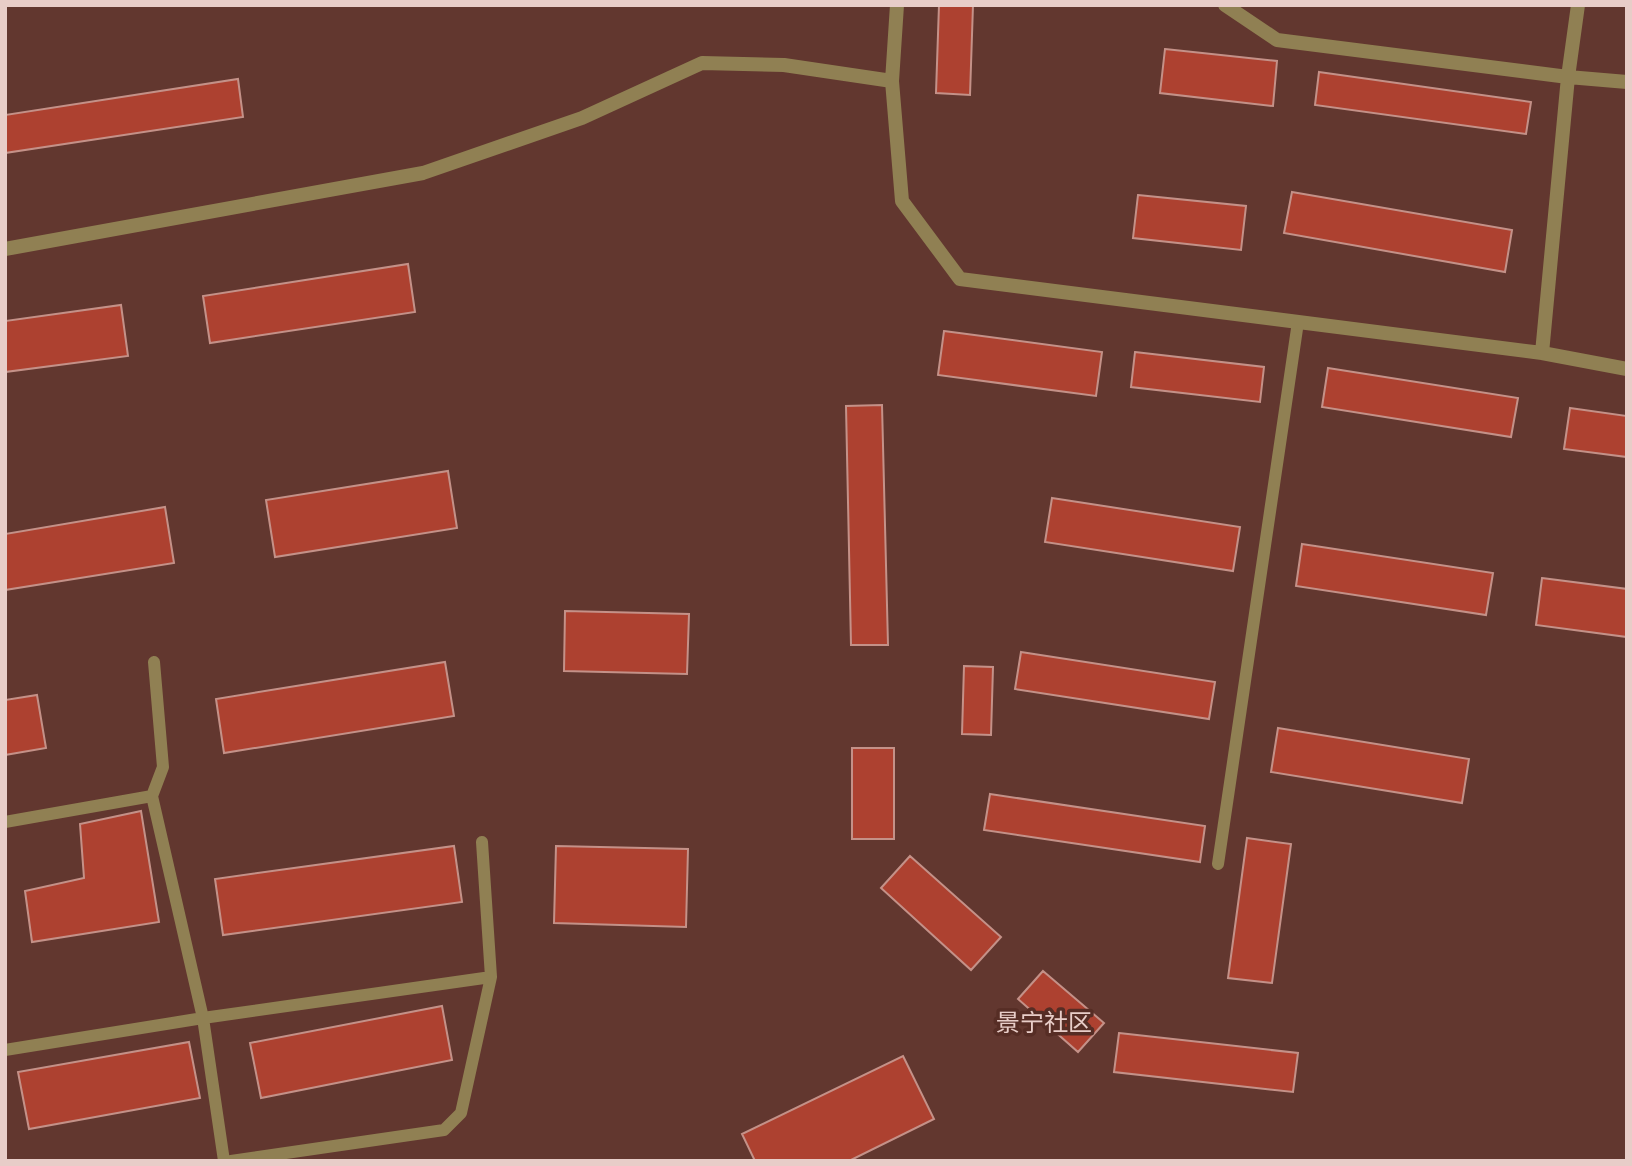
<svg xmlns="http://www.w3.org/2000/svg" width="1632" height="1166" viewBox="0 0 1632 1166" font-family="Barlow,'Noto Sans SC',sans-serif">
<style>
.building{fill:#ad4130;stroke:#c49188;stroke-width:2}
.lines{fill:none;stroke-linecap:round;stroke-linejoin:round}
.lane{stroke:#908053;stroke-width:12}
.street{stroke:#908053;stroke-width:14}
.labels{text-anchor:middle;stroke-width:7;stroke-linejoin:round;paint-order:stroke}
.neighbourhood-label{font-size:24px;fill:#e8cdc8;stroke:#562d25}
</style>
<rect width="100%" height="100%" fill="#62372f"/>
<path class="building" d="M939,5H973L970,95L936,93Z
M1165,49L1277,61L1273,106L1160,93Z
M1319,72L1531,102L1526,134L1315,105Z
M238,79L243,117L5,153V115Z
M1292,192L1512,230L1505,272L1284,233Z
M1138,195L1246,206L1241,250L1133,238Z
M408,264L415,312L210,343L203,296Z
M121,305L128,356L5,372V321Z
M944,331L1102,352L1096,396L938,375Z
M1135,352L1264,367L1260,402L1131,387Z
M1328,368L1518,398L1511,437L1322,407Z
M882,405L888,645H851L846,406Z
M1570,408L1627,416V457L1564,449Z
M448,471L457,528L275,557L266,500Z
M1052,498L1240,527L1233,571L1045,542Z
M165,507L174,563L5,590V534Z
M1302,544L1493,573L1486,615L1296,586Z
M1542,578L1627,589V637L1536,625Z
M565,611L689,614L687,674L564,671Z
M1021,652L1215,682L1209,719L1015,689Z
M445,662L454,716L224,753L216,699Z
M964,666L993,667L991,735L962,734Z
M37,695L46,748L5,755V700Z
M1278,728L1469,759L1462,803L1271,772Z
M852,748H894V839H852Z
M990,794L1205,826L1200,862L984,830Z
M141,811L159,922L32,942L25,891L84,878L80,824Z
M1247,838L1291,844L1272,983L1228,978Z
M454,846L462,902L223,935L215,879Z
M556,846L688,849L686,927L554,923Z
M910,856L1001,937L971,970L881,888Z
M1043,971L1104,1023L1078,1052L1018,999Z
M442,1006L452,1060L261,1098L250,1043Z
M1119,1033L1298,1053L1293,1092L1114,1072Z
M189,1042L200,1098L29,1129L18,1072Z
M903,1056L934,1119L849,1161H755L742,1134Z"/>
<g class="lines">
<path class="lane" d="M154,662L163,767L152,796L203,1018L224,1161
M5,822L152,796
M1218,864L1298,322
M5,1050L203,1018L491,977
M231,1161L444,1130L461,1113L491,977L482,842"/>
<path class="street" d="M897,5L892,81L902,201L960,279L1542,353L1627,369
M1225,5L1277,40L1568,77L1627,82
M5,249L423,173L582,118L702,63L784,65L892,81
M1542,353L1568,77L1578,5"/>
</g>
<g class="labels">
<g class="neighbourhood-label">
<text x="1044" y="1031">景宁社区</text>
</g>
</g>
<rect width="1632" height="1166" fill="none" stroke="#e8cdc8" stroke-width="14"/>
</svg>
